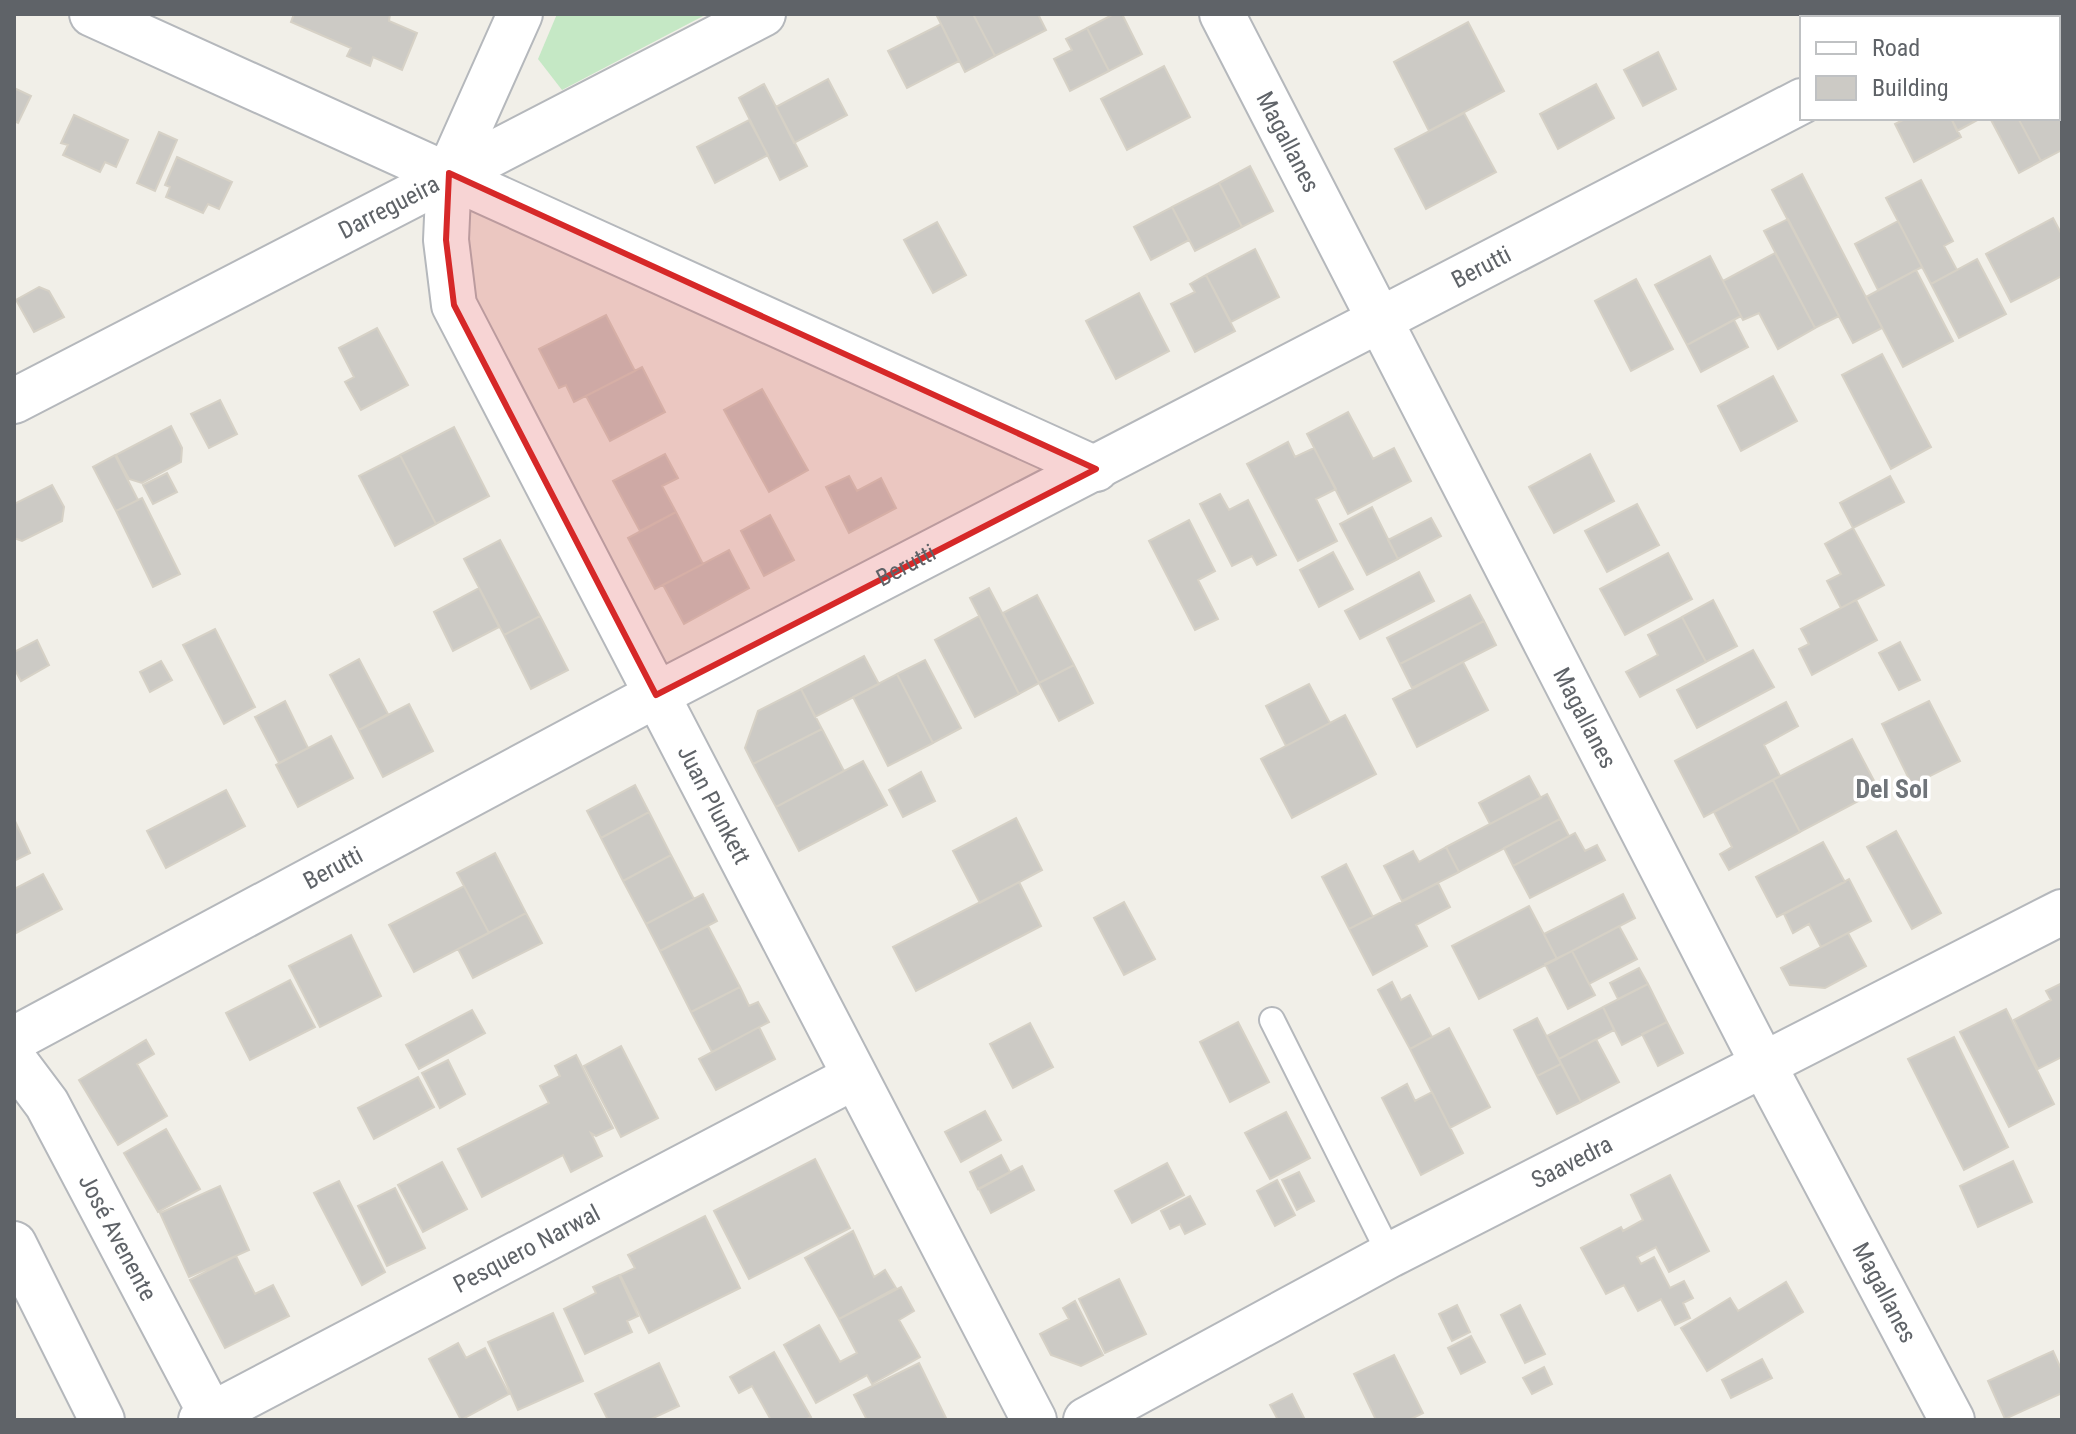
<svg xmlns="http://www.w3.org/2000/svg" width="2076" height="1434" viewBox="0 0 2076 1434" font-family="'Roboto Condensed',sans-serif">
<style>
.green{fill:#c5e8c5}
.building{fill:#cccac5;stroke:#d6d1c6;stroke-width:2}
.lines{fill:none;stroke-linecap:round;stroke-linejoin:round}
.service-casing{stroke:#b5b8bc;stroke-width:28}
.minor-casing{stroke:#b5b8bc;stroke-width:48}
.service{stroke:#fff;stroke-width:24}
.minor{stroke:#fff;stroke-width:44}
.marked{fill:#d62828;fill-opacity:0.2;stroke:#d62828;stroke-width:6;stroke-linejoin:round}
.labels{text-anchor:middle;stroke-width:7;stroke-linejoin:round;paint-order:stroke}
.street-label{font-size:24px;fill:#5f6368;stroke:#fff}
.neighbourhood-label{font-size:26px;font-weight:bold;fill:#70757a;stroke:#fff}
</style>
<rect width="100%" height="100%" fill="#f1efe8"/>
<path class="green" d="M557,14H707L562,90L538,59Z"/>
<path class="building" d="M294,14H390L389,21L417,33L402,70L373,57L370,66L347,56L351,48L291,22Z
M936,14H973L995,56L965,72Z
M973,14H1038L1046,30L995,56Z
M1114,14H1122L1142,54L1109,71L1087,28Z
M1468,22L1504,91L1429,131L1394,62Z
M941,24L959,61L907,88L888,51Z
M1087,28L1109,71L1070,91L1054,59L1072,50L1066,39Z
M2062,42V82L2058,74V44Z
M1658,52L1676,89L1643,106L1624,70Z
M1164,66L1190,117L1127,150L1101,99Z
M828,79L847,115L794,143L776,107Z
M764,84L807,166L780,180L739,98Z
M1596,84L1614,118L1558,149L1540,114Z
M14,88L31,96L18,123L14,121Z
M2058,89L2062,97V150L2041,161L2018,118H2058Z
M1464,113L1496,172L1426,209L1395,149Z
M74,115L128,140L116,167L105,162L100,172L63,155L68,145L61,143Z
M1907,118H1951L1961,137L1914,162L1895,124Z
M1951,118H1981L1957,131Z
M1990,118H2018L2041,161L2019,173Z
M749,120L768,155L715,183L697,147Z
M159,132L177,140L155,191L137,183Z
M177,157L232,182L219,209L208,204L203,213L166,197L170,187L165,185Z
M1250,166L1273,211L1242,227L1219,183Z
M1802,174L1882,328L1853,343L1772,190Z
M1921,180L1953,241L1944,246L1957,270L1931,284L1886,198Z
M1219,183L1242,227L1195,251L1172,207Z
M1172,207L1189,240L1151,260L1134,227Z
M2053,218L2062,235V276L2011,302L1986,254Z
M1788,219L1839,316L1815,328L1764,231Z
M1898,221L1922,267L1878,290L1855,244Z
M937,222L966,275L933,293L904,240Z
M1255,249L1279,297L1231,322L1206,275Z
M1775,253L1815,328L1778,349L1759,313L1743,320L1723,281Z
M1710,256L1741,316L1687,345L1655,285Z
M1977,259L2006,314L1959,338L1931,284Z
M1916,270L1953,341L1903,367L1866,297Z
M1206,275L1235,331L1195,352L1171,304L1195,292L1190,284Z
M1636,279L1673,349L1631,371L1595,301Z
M39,287L49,291L64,317L34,332L16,300Z
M1139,293L1169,351L1116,379L1086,321Z
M606,315L635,371L574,402L566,385L559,388L539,349Z
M1734,320L1748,347L1701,372L1687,345Z
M377,328L408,385L361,410L345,382L354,377L339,348Z
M1882,354L1931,447L1891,469L1842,375Z
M642,367L665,412L610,441L586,396Z
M1773,376L1797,421L1741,451L1718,406Z
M762,389L808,470L769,492L724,410Z
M220,400L237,434L209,448L191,414Z
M1348,412L1373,459L1394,448L1411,481L1348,514L1307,434Z
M171,426L182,448L181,462L142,483L129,479L116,455Z
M454,427L489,496L436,524L400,455Z
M1288,442L1295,457L1314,448L1336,489L1316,499L1337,541L1298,561L1247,464Z
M665,454L678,478L662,486L676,512L640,531L613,481Z
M1590,454L1614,501L1554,533L1529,487Z
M115,455L138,500L116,511L93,467Z
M400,455L436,524L395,546L359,476Z
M167,473L177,492L153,504L143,485Z
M849,476L857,491L881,478L896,508L849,533L826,487Z
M1890,476L1904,502L1853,528L1840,503Z
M52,485L64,507L62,521L22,541L14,538V504Z
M1220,494L1229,510L1248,500L1276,555L1257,565L1252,556L1232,566L1200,504Z
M142,498L180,574L153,587L116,511Z
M1637,504L1659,545L1607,572L1585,531Z
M1372,507L1398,559L1367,575L1340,524Z
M676,512L703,564L655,589L628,538Z
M770,515L794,560L764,576L741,531Z
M1431,518L1441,536L1398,559L1388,540Z
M1189,520L1215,571L1198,580L1218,619L1195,630L1149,541Z
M1853,528L1884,585L1841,608L1827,581L1841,574L1825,544Z
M500,540L540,616L504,635L464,559Z
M729,550L749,588L684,624L663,585Z
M1333,552L1353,589L1319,607L1300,570Z
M1668,553L1692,599L1625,635L1600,589Z
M1419,572L1434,601L1360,639L1345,611Z
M479,588L499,627L453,651L434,612Z
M989,588L1039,683L1019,694L970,598Z
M1037,595L1074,665L1039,683L1003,613Z
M1470,595L1484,621L1400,664L1387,638Z
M1713,600L1737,646L1706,662L1682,617Z
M1856,600L1877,640L1812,675L1799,649L1809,644L1801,629Z
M540,616L568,670L531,689L504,635Z
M979,616L1019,694L975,717L935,640Z
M1682,617L1706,662L1640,697L1626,672L1658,655L1648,635Z
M1484,621L1496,645L1412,688L1400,664Z
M215,629L255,707L224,724L183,645Z
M37,640L49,665L21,681L14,668V652Z
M1900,642L1920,680L1899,690L1879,653Z
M1753,650L1774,687L1697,728L1677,690Z
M864,656L879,684L815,717L801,689Z
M359,659L388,714L359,730L330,675Z
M925,660L961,728L933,743L897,674Z
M161,661L172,680L150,692L140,672Z
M1463,662L1488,710L1417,747L1393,699Z
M1074,665L1093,703L1059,721L1039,683Z
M897,674L933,743L888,766L853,697Z
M1309,684L1330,723L1286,746L1266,706Z
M801,689L822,729L753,764L745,748L758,711Z
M285,701L308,748L279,763L255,717Z
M1929,701L1960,761L1912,785L1882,724Z
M1786,702L1798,726L1764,745L1780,776L1704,817L1675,761Z
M409,704L433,751L383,777L359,730Z
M1345,715L1376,774L1292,818L1261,759Z
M822,729L844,771L776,807L753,764Z
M331,736L353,778L298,807L276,765Z
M1852,739L1879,790L1800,832L1773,780Z
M863,761L887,805L799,851L776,807Z
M921,772L935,801L903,817L889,790Z
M1529,776L1541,798L1490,824L1479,803Z
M1773,780L1800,832L1729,870L1720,854L1732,847L1714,812Z
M635,785L649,812L601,838L587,811Z
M226,790L245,826L166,868L147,831Z
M1547,794L1560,819L1459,872L1446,847Z
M649,812L671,855L623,881L601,838Z
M1016,818L1042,870L980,903L953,851Z
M14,819L30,853L14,861Z
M1560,819L1569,836L1513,866L1504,848Z
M1896,831L1941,913L1912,929L1867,847Z
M1575,833L1585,851L1597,845L1605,860L1530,898L1513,866Z
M1823,842L1845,882L1777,917L1756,877Z
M1446,847L1459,872L1402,901L1384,866L1413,851L1419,862Z
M495,853L526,913L489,933L457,873Z
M671,855L694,899L646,924L623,881Z
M1346,864L1373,917L1349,929L1322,877Z
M43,874L62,909L14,934V889Z
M1849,879L1871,921L1821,947L1809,924L1793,933L1784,914Z
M1019,882L1041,926L916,991L893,947Z
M1438,883L1450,907L1416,925L1427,946L1373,975L1349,929Z
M464,886L489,933L414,972L389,925Z
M703,894L717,921L660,951L646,924Z
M1623,894L1635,918L1557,959L1544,934Z
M1124,902L1155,959L1124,975L1094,918Z
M1529,906L1557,959L1479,999L1452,946Z
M526,913L542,943L473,978L458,949Z
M708,926L740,987L691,1012L660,951Z
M1619,926L1637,959L1589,984L1572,951Z
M1848,933L1866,966L1825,988L1790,985L1781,968Z
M351,935L381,996L320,1027L289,966Z
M1572,951L1595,995L1568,1009L1545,964Z
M1639,968L1648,984L1618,999L1610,983Z
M290,980L315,1027L250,1060L226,1013Z
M1392,982L1401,1000L1410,995L1432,1037L1410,1049L1378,990Z
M2062,983V1057L2038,1069L2014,1020L2051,1000L2046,991Z
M1648,984L1667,1022L1622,1045L1603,1007Z
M740,987L749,1006L758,1002L769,1022L712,1052L691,1012Z
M1603,1007L1614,1030L1559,1059L1547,1036Z
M2006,1009L2054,1104L2009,1127L1960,1032Z
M472,1010L485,1033L419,1069L406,1045Z
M1537,1018L1561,1064L1537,1076L1514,1030Z
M1238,1022L1269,1082L1230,1102L1200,1042Z
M1667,1022L1683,1053L1658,1066L1642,1034Z
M1030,1023L1053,1067L1013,1088L990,1044Z
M759,1027L775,1059L716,1090L699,1059Z
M1449,1028L1490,1107L1450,1128L1410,1049Z
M1954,1037L2008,1147L1964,1170L1908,1059Z
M1596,1039L1619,1082L1581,1102L1559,1059Z
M146,1040L154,1054L137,1064L167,1116L118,1145L79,1080Z
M621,1046L658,1118L621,1137L584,1066Z
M576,1055L613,1128L596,1136L591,1133L602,1156L571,1172L563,1155L482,1197L458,1149L549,1103L540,1086L560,1076L555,1066Z
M448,1060L465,1094L440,1108L422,1073Z
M1561,1064L1581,1102L1557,1114L1537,1076Z
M418,1077L434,1107L374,1139L358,1108Z
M1407,1084L1415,1101L1432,1092L1463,1153L1421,1175L1382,1098Z
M985,1111L1001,1140L961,1162L945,1132Z
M1286,1112L1310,1158L1270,1179L1245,1133Z
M166,1129L200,1189L158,1212L124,1153Z
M1001,1155L1010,1172L978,1189L970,1172Z
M815,1159L850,1228L749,1279L714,1211Z
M2013,1161L2032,1202L1978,1227L1960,1186Z
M442,1162L467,1209L423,1232L398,1185Z
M1167,1163L1184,1195L1132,1223L1115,1191Z
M1022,1166L1034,1190L991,1213L979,1189Z
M1299,1172L1314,1201L1297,1210L1282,1180Z
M1670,1175L1709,1251L1669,1272L1656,1247L1637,1257L1641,1264L1654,1257L1670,1288L1684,1281L1693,1298L1683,1303L1690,1318L1675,1325L1661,1299L1638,1311L1624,1285L1606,1294L1581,1248L1621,1227L1623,1231L1643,1220L1631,1195Z
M1277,1180L1295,1215L1275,1226L1257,1191Z
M339,1181L385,1272L362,1285L314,1193Z
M220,1186L249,1250L189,1277L160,1213Z
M395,1188L425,1248L387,1266L358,1206Z
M1190,1196L1205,1224L1185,1234L1180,1224L1170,1229L1161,1211Z
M705,1216L740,1288L649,1333L620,1275L635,1268L628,1255Z
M853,1231L874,1277L885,1270L896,1288L839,1319L805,1258Z
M236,1256L255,1294L273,1285L289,1316L225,1348L190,1280Z
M619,1275L638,1316L627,1321L632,1332L585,1354L564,1309L596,1293L593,1287Z
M1119,1279L1146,1334L1105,1353L1079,1299Z
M1786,1282L1803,1312L1707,1371L1681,1328L1730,1298L1738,1311Z
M901,1287L914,1311L899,1320L920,1357L872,1384L867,1375L816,1403L784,1345L819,1325L840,1362L857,1353L839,1319Z
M1075,1301L1103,1355L1081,1366L1051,1355L1040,1334L1069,1319L1063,1308Z
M1457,1305L1470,1332L1452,1341L1439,1314Z
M1520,1305L1545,1354L1525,1363L1501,1315Z
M553,1313L583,1381L518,1410L488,1342Z
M1471,1336L1485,1362L1461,1374L1448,1348Z
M458,1343L466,1358L485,1348L509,1394L461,1420L429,1359Z
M2053,1351L2062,1371V1393L2005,1419L1988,1381Z
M774,1352L811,1417L805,1420H771L752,1386L739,1393L730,1377Z
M1394,1355L1423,1413L1409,1420H1376L1354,1374Z
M1762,1359L1772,1378L1731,1398L1722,1380Z
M659,1363L679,1406L649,1420H608L595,1394Z
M919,1363L947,1420H867L854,1395Z
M1544,1367L1552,1384L1532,1394L1523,1378Z
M1292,1394L1305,1420H1278L1270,1405Z"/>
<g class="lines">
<defs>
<path id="service" d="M1272,1020L1390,1255"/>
<g id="minor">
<path d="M92,14L1096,469"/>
<path id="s1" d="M520,14L449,173L446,240L454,305L1034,1420"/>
<path id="s2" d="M1222,14L1763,1064L1952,1420"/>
<path d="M1962,18L1969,14"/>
<path id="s3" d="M14,401L763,14"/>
<path id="s4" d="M14,1039L656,695L1802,101"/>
<path id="s5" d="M14,1060L47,1104L214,1420"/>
<path d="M14,1244L102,1420"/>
<path id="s6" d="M201,1420L854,1077"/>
<path id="s7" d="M1086,1420L1390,1255L2062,912"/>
</g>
</defs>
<use href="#service" class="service-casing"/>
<use href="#minor" class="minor-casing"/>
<use href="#service" class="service"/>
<use href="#minor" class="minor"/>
</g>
<path class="marked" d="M449,173L1096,469L656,695L454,305L446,240Z"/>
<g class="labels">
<g class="street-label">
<text dy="8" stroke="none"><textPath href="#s2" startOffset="144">Magallanes</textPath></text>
<text dy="8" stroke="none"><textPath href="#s3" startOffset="422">Darregueira</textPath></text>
<text dy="8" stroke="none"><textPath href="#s4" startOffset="1658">Berutti</textPath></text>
<text dy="8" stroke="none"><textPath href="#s4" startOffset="1010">Berutti</textPath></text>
<text dy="8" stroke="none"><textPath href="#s2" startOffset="792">Magallanes</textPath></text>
<text dy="8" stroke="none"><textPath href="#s1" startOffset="870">Juan Plunkett</textPath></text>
<text dy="8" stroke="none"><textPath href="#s4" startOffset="362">Berutti</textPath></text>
<text dy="8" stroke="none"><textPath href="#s7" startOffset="550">Saavedra</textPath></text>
<text dy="8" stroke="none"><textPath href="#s5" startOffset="206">José Avenente</textPath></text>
<text dy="8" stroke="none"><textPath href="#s6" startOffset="368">Pesquero Narwal</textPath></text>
<text dy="8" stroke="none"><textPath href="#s2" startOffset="1440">Magallanes</textPath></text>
</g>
<g class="neighbourhood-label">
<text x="1892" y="798">Del Sol</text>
</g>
</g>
<rect width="2076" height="1434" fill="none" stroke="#5f6368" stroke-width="32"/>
<rect x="1800" y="16" width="260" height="104" fill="#ffffff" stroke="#bfc1c3" stroke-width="2"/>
<rect x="1816" y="42" width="40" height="12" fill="#ffffff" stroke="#bfc1c3" stroke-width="2"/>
<text x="1872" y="56" font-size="24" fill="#5f6368">Road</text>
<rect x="1816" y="76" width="40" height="24" fill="#cccac5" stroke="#bfc1c3" stroke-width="2"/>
<text x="1872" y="96" font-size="24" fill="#5f6368">Building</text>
</svg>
